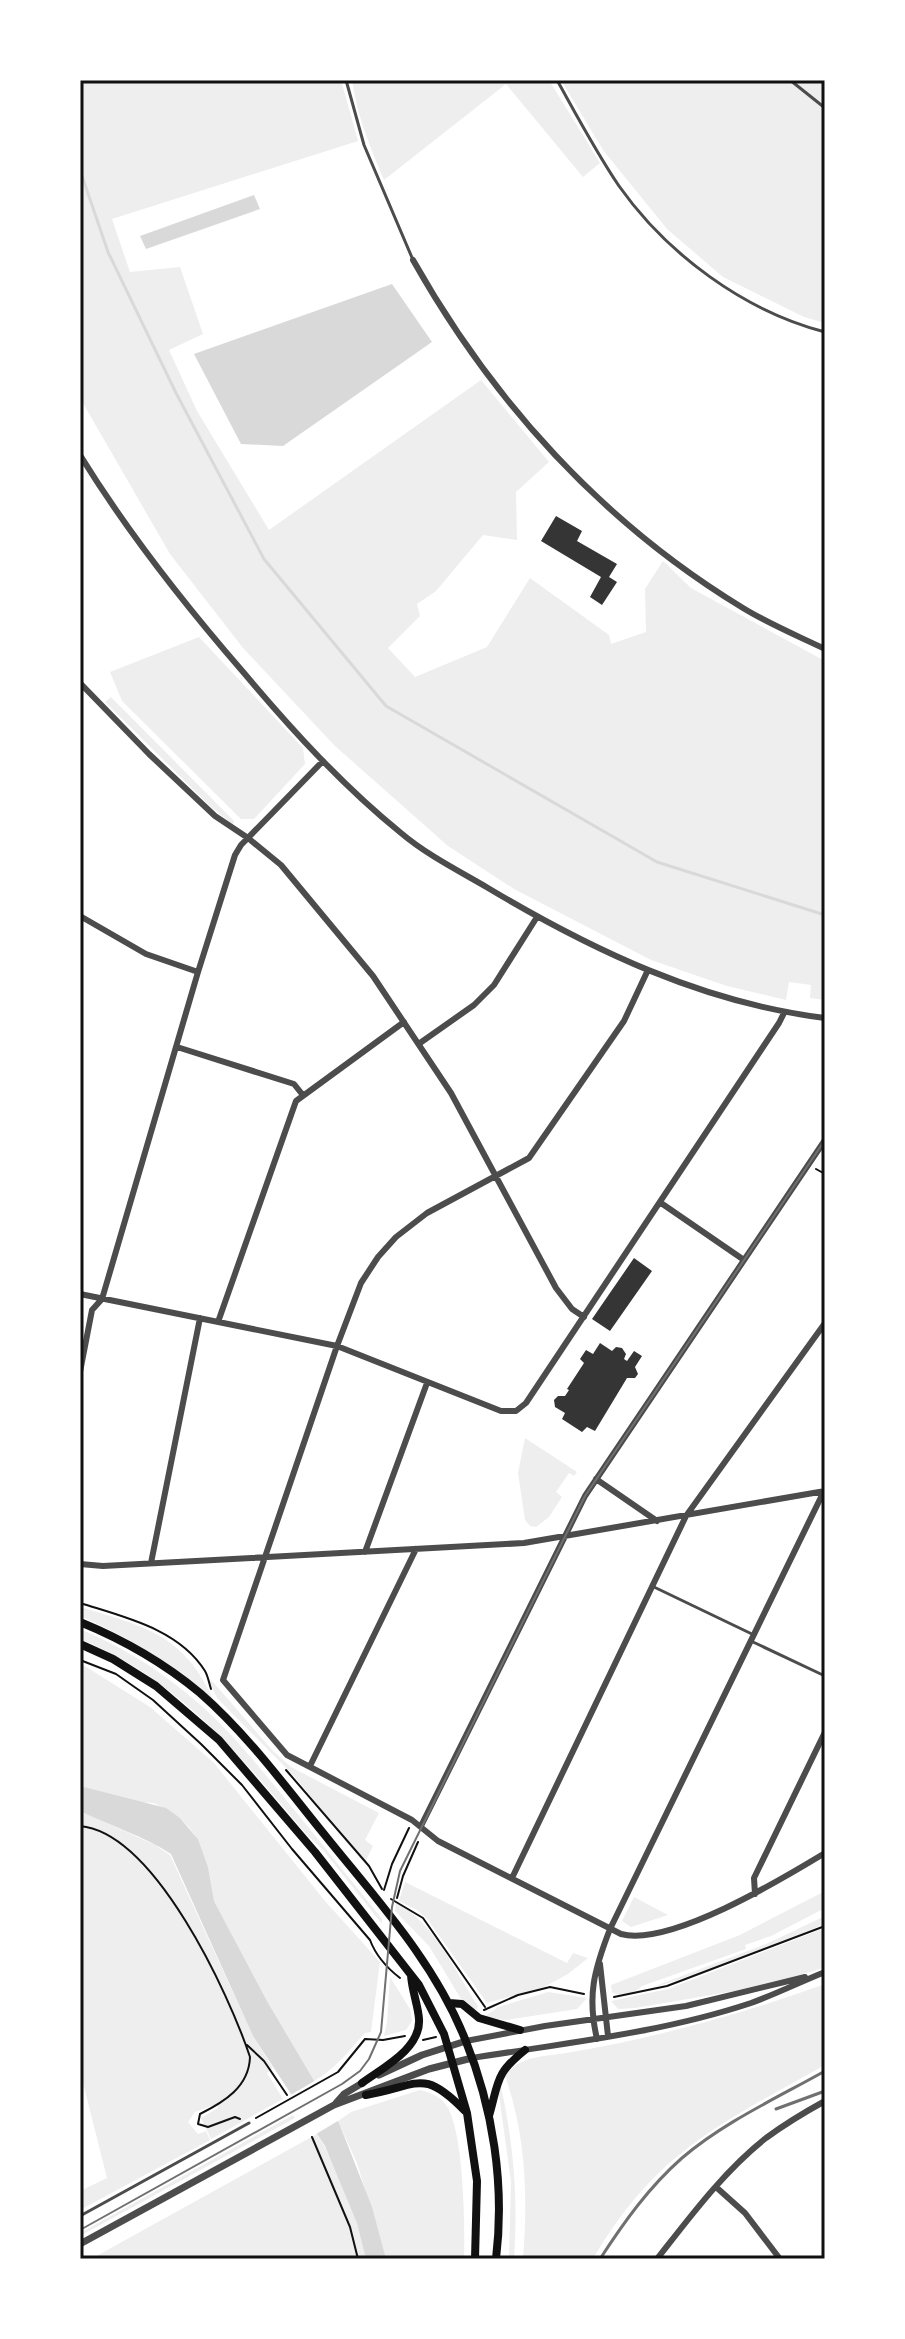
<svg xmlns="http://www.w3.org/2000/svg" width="905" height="2339" viewBox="0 0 905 2339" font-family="'Asap Condensed',sans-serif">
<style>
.green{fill:#eee}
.water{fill:#d9d9d9}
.pier{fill:#fff}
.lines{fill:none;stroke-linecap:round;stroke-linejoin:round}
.stream{stroke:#d9d9d9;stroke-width:3}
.building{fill:#353535}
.path{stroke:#111;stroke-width:2}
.service{stroke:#4c4c4c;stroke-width:3}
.minor{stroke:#4c4c4c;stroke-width:6}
.tertiary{stroke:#4c4c4c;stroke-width:7}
.secondary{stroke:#111;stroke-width:8}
.tram{stroke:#707070;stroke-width:2}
.rail{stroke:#707070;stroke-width:3}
.neatline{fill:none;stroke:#111;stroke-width:3}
</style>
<rect width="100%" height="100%" fill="#fff"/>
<path class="green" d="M80,80H341L358,141L112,219L130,272L180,267L203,334L169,350L197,411L269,530L481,380L549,462L516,492L517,540L483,535L436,591L417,604L420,616L388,648L415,677L487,647L530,578L609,635L611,644L646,632L645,589L663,561L691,588L825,661V1000L810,998L811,985L789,982L786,1000L727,986L651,960L514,889L448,846L335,746L243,648L170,554L80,398Z
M352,80H549L600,163L583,177L506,84L384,180C370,147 357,116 352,80Z
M561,80H825V323L804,317L723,277L667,229L603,150Z
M199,637L303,748L305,764L254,819H241L122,701L110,672Z
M111,697L234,821L233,825L209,805L105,702Z
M525,1438L577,1472L574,1476L569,1473L556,1492L562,1497L549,1517L536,1527L530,1526L525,1520L518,1473Z
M80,1607C143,1626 184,1634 213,1699C167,1662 135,1640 80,1616Z
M80,1629C118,1645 153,1666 185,1692C222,1721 252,1758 282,1795C316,1836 349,1878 382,1919V1924L323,1850L308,1836C239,1755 182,1681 80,1639Z
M80,1663L150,1707L214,1763L325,1901L380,1962L371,2032L365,2033C348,2051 337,2068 314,2081L267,2001L214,1901L208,1867L198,1839L189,1827L180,1818L154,1803L135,1802L80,1786Z
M208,1679L214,1683L272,1750L291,1767L379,1813L365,1840L373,1846L365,1863L293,1775L217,1698Z
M80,1811L155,1845L170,1855L253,2036L273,2068L267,2073L283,2099L211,2139L201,2118L218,2108L217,2104L195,2112L188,2122L198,2134L206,2131L210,2140L80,2210V2191L107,2178L80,2071Z
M405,1882L567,1963L573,1953L588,1958L568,1974L544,1987L487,2003L428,1920L417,1910L399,1901Z
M825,1891V1908L771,1936L745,1945L746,1949L642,1986C635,1993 621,1998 612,1992L611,1985L740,1935Z
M634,1897L668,1915L631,1927L622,1921Z
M396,1903C434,1922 455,1971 478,2006L475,2012L461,1999L429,1946L395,1911Z
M825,1916V1924L704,1972L645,1990L766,1944Z
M825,1928V1967L820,1969L758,1987L635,2008L618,2009L611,2001L668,1989Z
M390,1977L410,2009L412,2021L406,2030L384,2036L387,2022Z
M825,1984V2065C776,2093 723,2119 679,2155C645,2182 614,2222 593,2259H523C528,2197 526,2135 505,2076C521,2055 542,2057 566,2053C655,2038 740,2015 825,1984Z
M548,1992L587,1998L577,2009L506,2020L484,2017L498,2007Z
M501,2087C514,2145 518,2200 514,2259H509L511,2182L499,2095Z
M420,2090C431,2093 439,2095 446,2105C464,2130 465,2226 464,2259H386L357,2163L338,2121L351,2112Z
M293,2115L295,2118L80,2236V2233Z
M317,2134C336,2164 362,2223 366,2259H91Z"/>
<path class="water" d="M254,195L260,209L146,249L140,236Z
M392,284L432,342L283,446L241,444L194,354Z
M80,1786L166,1808L180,1818L198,1839L208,1867L214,1901L267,2001L339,2123L372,2207L386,2259H366L357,2223L325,2146L253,2036L171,1854C145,1837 109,1825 80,1811Z"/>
<path class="pier" d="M318,2079L341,2119L313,2136L287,2097Z"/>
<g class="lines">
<path class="stream" d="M80,170L108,252L176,393L264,559L386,706L657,862L825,915"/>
</g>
<path class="building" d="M556,516L582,531L577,541L617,564L609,577L617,582L602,605L590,597L601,577L541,541Z
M634,1258L652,1271L610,1331L592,1319Z
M600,1343L612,1351L616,1347L622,1348L626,1354L624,1359L627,1361L634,1351L642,1356L635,1367L638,1374L635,1378H627L595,1431L587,1427L582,1432L562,1419L565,1413L555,1407L554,1400L558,1396H565L569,1390L567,1389L584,1363L580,1359L586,1350L593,1354Z"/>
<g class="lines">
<path class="path" d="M816,1169L825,1174
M80,1603C124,1617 179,1629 205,1671C208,1676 209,1683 211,1689
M80,1660L116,1674L153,1700L201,1744L242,1785L292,1849L370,1940C376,1956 387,1968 400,1978
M286,1770L369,1866L382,1889
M80,1826C155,1833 229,1994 250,2057C249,2087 224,2102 200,2114L198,2124L208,2127L235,2117L240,2119
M384,1890L392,1864L409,1828
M397,1898L403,1876L418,1842
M391,1899L423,1918L485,2007
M614,1997L667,1986L825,1926
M484,2010L518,1995L550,1987L584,1994
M423,2040L436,2037
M247,2045L264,2061L287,2095
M256,2118L338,2072L365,2039L383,2040L405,2036
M312,2137L350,2227L358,2259"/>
<path class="service" d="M346,80L364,145L413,260
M557,80C577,116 596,152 619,186C667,254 744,311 825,332
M790,80L825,108
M654,1587L754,1635
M753,1642L825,1676
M80,2216L249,2123"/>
<path class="minor" d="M413,260C493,402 603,523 743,608C769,624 798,636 825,649
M80,455C128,533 184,604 244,673C292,730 343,786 401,833C427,855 459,871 488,888C592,950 703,1003 825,1018
M80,683L149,754L215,816L248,838L281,865L373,976L451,1093L556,1288L572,1309L584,1317
M80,916L146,954L198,972
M647,972L624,1021L529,1158L427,1213L396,1237L378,1257L361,1283L337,1346L223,1680L287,1755L412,1820L438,1841L621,1934C670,1947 782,1879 825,1853
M420,1043L474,1005L494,985L537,917
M177,1047L294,1084L302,1094
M661,1203L744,1260
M80,1294L337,1346L501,1411H516L526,1403L779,1023L784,1013
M218,1322L296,1101L404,1022
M80,1372L92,1310L102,1299L198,972L235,855L241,845L323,761
M596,1479L657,1521
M365,1552L427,1383
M151,1563L200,1318
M80,1564L103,1566L524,1543L825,1491
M310,1766L416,1549
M421,1826L585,1496L825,1140
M512,1878L686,1516L825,1323
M755,1894L754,1878L825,1732
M600,1964L608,2036
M597,2039C587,1996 594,1970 610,1929L825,1489
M466,2041L545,2026L686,2006L805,1977
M472,2058C565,2043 661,2033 751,2003C776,1994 800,1982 825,1972
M716,2187L745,2213L780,2259
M657,2259C690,2217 724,2171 766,2138C785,2124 805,2112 825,2101"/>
<path class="tertiary" d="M379,2075L422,2055L466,2041
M336,2103L344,2094L364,2082
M80,2244L334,2105L429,2069L472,2058"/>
<path class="secondary" d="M80,1622C124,1640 164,1663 200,1693C247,1734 285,1786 324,1834C376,1899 434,1961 465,2039C493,2108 505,2184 496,2259
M80,1644L113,1659L156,1686L219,1740L315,1852L419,1985L444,2034L467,2113L477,2181L475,2259
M449,2003L462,2004L479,2018L520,2030
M362,2083C382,2068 421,2049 419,2019C418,2005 412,1991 411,1975
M366,2095C419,2086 422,2067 465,2111
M489,2116C499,2081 495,2074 525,2050"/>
<path class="tram" d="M80,2230L342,2084L360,2071L369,2059L381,2032L392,1907L400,1871L585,1496L825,1140"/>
<path class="rail" d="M776,2109L825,2091
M600,2259C624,2222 649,2187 682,2158C724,2122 777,2098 825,2071"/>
</g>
<rect width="905" height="2339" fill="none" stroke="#ffffff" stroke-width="164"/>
<rect x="82" y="82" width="741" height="2175" class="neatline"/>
</svg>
